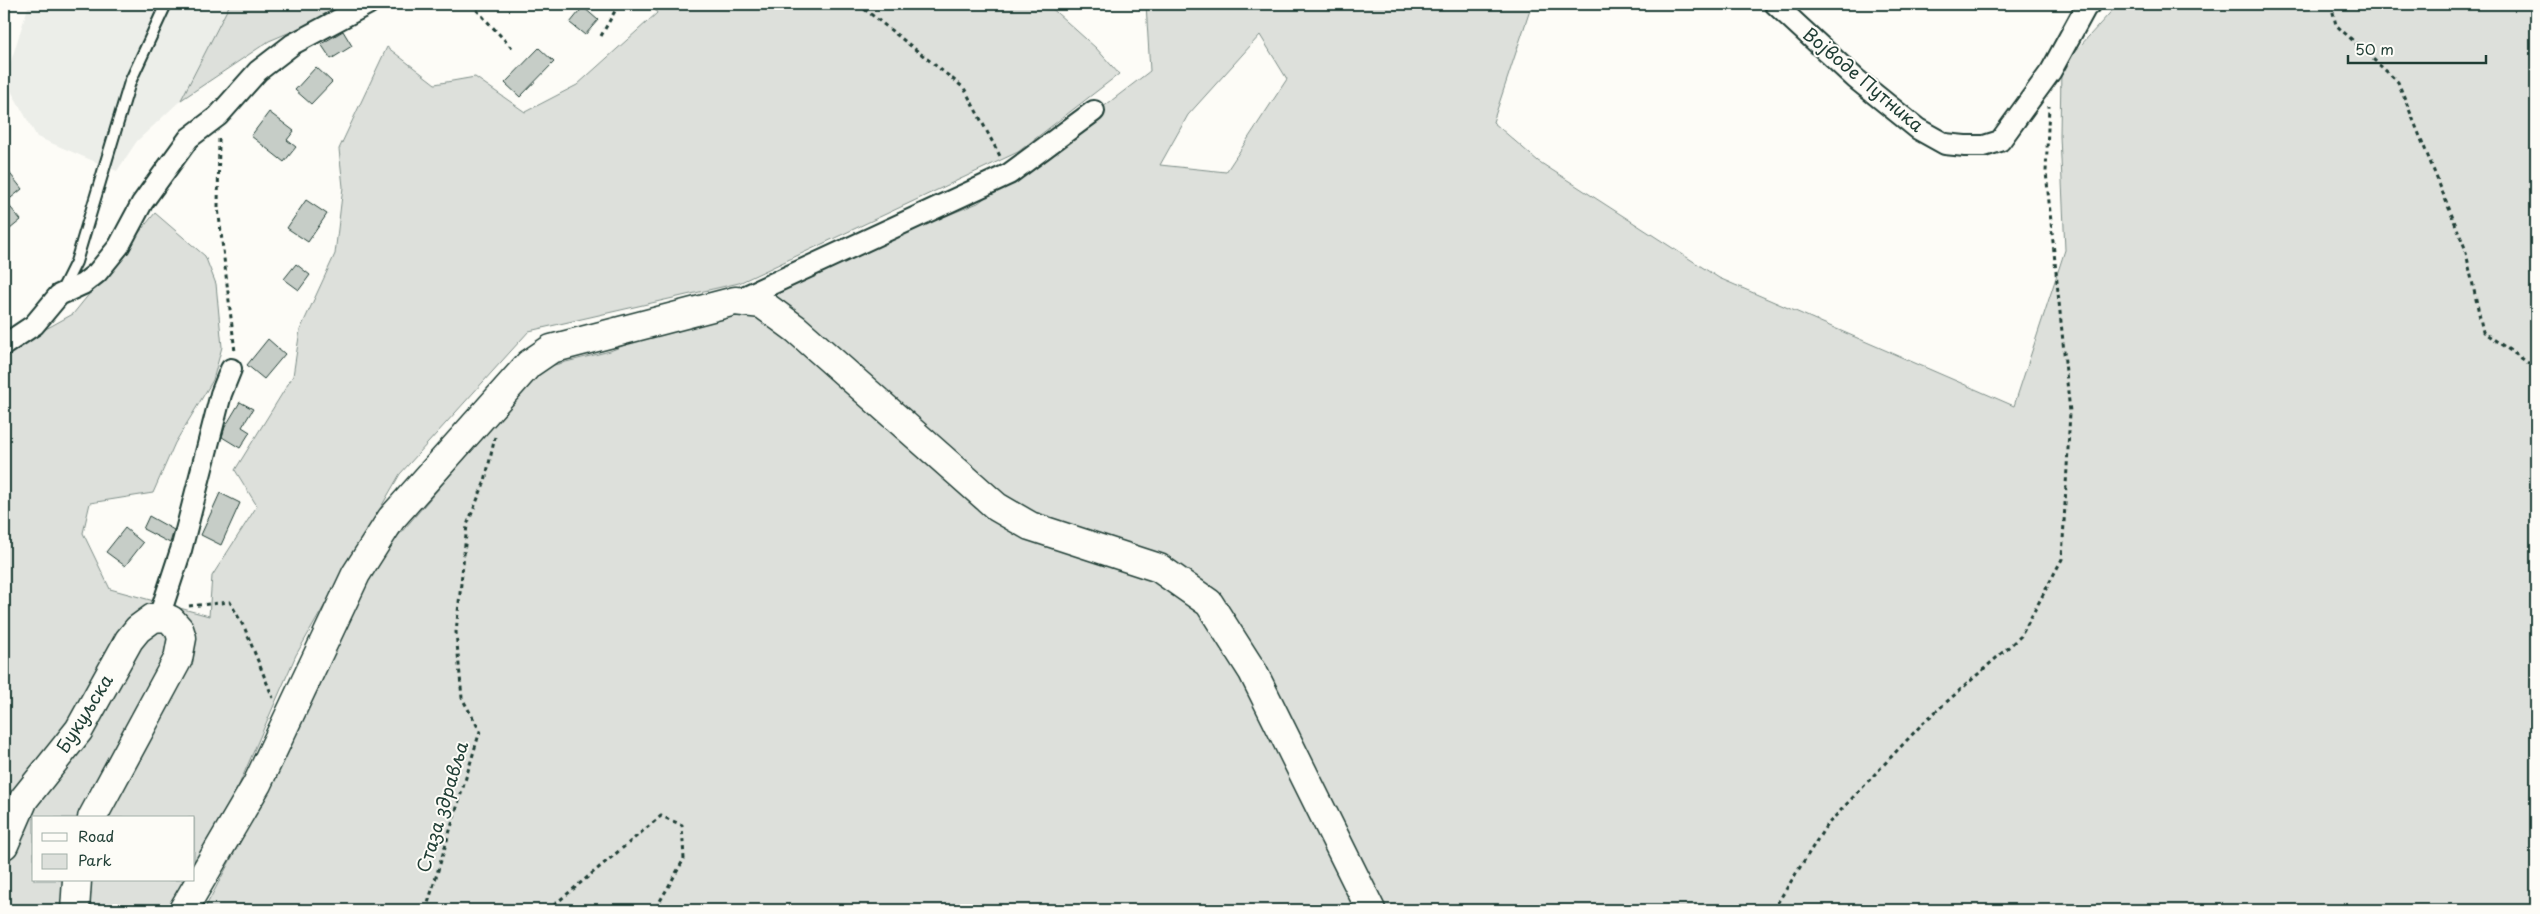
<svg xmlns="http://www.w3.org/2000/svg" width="2540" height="914" viewBox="0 0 2540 914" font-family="'Playpen Sans',sans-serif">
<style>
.built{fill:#eceee9}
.green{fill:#dde0db;stroke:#7e8e88;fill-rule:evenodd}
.building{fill:#c6cdc7;stroke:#1f3d34}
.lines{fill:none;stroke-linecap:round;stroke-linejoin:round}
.lane-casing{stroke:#1f3d34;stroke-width:14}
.street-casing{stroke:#1f3d34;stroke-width:24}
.secondary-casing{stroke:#1f3d34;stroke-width:31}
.path{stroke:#1f3d34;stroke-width:3;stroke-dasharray:4 4;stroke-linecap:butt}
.lane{stroke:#fdfcf7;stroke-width:10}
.street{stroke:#fdfcf7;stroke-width:20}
.secondary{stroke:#fdfcf7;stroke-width:28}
.labels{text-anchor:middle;stroke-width:4;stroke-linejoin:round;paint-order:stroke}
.street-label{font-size:18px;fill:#1f3d34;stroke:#fdfcf7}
</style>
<rect width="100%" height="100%" fill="#fdfcf7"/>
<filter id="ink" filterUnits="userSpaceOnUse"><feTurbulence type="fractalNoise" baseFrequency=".02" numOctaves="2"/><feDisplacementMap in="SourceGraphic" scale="10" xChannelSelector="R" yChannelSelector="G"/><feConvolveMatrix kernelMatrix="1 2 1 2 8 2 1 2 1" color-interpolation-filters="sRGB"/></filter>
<g filter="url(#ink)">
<path class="built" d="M29,4H230L181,100L137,141L117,171L37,137L5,80Z"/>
<path class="green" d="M230,4H357L269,41L181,100Z
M652,4H1047L1096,48L1119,74L1018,152L739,283L529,331L400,474L296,655L184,910H4V352L73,314L155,213L205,256L216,284L222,347L213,380L175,443L153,493L90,503L83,533L110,589L209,616L212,576L257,506L235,470L293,376L300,330L335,254L343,187L339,149L387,47L435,84L475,77L525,112L577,85L657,13ZM34,818H194V880H34Z
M1146,4H1532L1493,122L1538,161L1719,278L2014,406L2065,250L2060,136L2061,67L2118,4H2536V910H204L276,774L369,570L542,368L610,351L978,203L1150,71ZM1260,35L1287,79L1226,172L1160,165L1188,115Z"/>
<path class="building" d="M583,7L598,20L585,35L570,23Z
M343,31L352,46L331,59L321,44Z
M539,48L554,62L520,97L505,83Z
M316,67L332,82L311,104L295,90Z
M269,112L294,131L287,140L296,147L284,162L251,136Z
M4,166L22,189L6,202L21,220L4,234Z
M306,200L327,214L308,242L287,228Z
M296,264L310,275L299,290L284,279Z
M268,339L285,354L264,379L247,365Z
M240,402L253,409L242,427L250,432L240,448L222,437L225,427Z
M220,493L240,503L221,545L201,535Z
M149,516L174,530L170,543L143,529Z
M125,528L143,543L125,566L106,552Z"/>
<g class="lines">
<defs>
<path id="lane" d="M61,292L76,262L130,82L166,4"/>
<path id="street" d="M1775,4L1856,79L1918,129L1945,144L1965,146H1984L2000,141L2051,71L2086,7L2090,4
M735,301L1009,174L1094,111
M4,345L34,325L59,295L83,284L97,273L119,246L142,203L189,138L218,116L258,71L293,44L368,4
M159,617L181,550L221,394L231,369"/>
<path id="secondary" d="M4,845L24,799L79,730L129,640L138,629L153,618L164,617L171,620L179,629L182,638L178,659L92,818
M75,910L77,880
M183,910L257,784L356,574L391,519L529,364L551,349L735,301L762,304L796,329L997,507L1030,526L1159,568L1209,603L1253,672L1371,910"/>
</defs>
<use href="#lane" class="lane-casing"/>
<use href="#street" class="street-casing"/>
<use href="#secondary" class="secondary-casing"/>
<path class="path" d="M471,4L513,49
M858,4L964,88L1001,158
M2331,4L2336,25L2398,82L2465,248L2483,332L2536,368
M601,36L619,4
M219,139L218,207L235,352
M189,606L230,602L245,629L273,698
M426,910L480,731L462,698L456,632L467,525L485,481L495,437
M548,910L661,816L682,825L684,859L655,910
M1773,910L1826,826L1924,722L2021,636L2062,559L2070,412L2046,172L2049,106"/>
<use href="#lane" class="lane"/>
<use href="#street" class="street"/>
<use href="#secondary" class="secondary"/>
</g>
</g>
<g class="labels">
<g class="street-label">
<text transform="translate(1863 80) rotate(40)" y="6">Војводе Путника</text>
<text transform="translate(85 714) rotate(-58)" y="6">Букуљска</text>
<text transform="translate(443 807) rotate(-73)" y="6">Стаза здравља</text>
</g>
</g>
<rect width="2540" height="914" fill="none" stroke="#fdfcf7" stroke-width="20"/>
<rect x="10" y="10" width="2520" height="894" fill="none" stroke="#1f3d34" stroke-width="2" filter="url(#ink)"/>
<rect x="32" y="816" width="162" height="65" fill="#fdfcf7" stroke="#a4b0a9"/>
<rect x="42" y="833" width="25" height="8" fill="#fdfcf7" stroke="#a4b0a9"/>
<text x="78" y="842" font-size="15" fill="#1f3d34">Road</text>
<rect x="42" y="854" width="25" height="15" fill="#dde0db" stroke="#a4b0a9"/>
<text x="78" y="866" font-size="15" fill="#1f3d34">Park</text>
<path d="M2348 55v8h138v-8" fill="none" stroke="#1f3d34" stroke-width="2.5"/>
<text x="2355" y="55" font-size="15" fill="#1f3d34" stroke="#fdfcf7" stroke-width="4" paint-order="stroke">50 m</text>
</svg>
